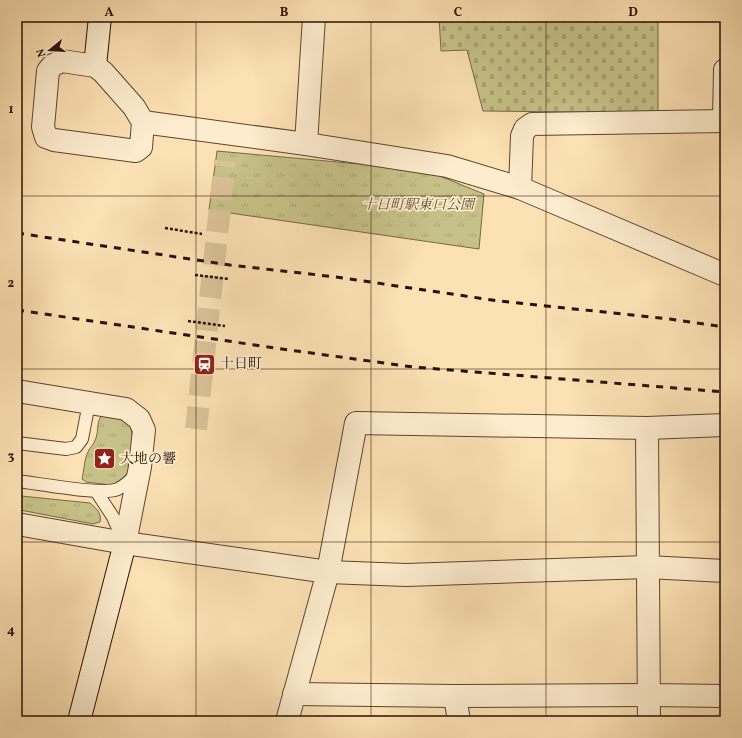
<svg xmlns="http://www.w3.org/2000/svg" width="742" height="738" viewBox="0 0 742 738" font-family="Vollkorn,'Noto Serif JP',serif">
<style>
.grass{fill:url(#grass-tufts);stroke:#786845}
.cemetery{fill:url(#cemetery-stones);stroke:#786845}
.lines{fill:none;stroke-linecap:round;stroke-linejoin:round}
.street-tunnel{stroke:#dcc299;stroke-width:22;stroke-dasharray:22 11;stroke-linecap:butt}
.lane-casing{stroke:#5e442e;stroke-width:14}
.street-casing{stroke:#5e442e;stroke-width:24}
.secondary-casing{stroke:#2a1002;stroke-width:24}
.path{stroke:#2a1002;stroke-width:2.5;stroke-dasharray:3 2;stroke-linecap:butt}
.lane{stroke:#fdecce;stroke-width:12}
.street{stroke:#fdecce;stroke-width:22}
.secondary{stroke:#fdecce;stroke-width:22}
.rail{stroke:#2a1002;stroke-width:3;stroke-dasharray:7 7;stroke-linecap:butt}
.grid{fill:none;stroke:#2a1002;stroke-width:1;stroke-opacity:0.55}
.labels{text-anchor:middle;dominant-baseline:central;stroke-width:3.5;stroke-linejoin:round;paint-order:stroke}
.park-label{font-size:14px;font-style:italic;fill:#614e31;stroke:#fdecce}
.poi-label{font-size:14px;fill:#2a1002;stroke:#fdecce;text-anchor:start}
.neatline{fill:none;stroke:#2a1002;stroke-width:1.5}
.grid-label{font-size:13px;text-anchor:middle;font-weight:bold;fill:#2a1002}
</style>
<defs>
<pattern id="grass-tufts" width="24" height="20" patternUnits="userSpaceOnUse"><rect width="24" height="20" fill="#c6c188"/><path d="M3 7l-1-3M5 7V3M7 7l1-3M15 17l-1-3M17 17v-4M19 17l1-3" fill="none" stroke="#aaa574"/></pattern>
<pattern id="cemetery-stones" width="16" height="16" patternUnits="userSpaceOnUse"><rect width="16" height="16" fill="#c6c188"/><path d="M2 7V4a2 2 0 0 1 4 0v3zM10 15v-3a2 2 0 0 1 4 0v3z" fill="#aaa574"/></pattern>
</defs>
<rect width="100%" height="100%" fill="#fce1b4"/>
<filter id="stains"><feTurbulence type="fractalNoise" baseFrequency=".005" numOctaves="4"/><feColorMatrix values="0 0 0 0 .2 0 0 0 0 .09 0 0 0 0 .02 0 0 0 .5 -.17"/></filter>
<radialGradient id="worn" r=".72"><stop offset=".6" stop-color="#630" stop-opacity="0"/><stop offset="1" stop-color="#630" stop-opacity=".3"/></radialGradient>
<!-- grass -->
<g class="grass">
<path d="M 722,135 L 725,135 L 725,257 Z"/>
<path d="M 217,151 L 425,170 L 484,194 L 479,249 L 209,210 Z"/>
<path d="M 102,415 L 116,415 L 130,425 L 134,441 L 131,467 L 126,476 L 117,483 L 110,485 L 86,482 L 82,479 C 84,471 84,462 87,454 C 89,448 94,445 96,438 C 99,428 96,423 102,415 Z"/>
<path d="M 21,496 L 90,503 C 96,508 102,513 100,522 L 93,524 L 20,510 Z"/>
</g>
<!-- cemetery -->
<path class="cemetery" d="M 439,17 L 658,17 L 658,113 L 483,111 L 467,50 L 441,51 Z"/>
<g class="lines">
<!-- street-tunnel -->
<path class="street-tunnel" d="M 196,429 L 225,161"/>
<defs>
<g id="lane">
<path d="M 17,443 L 66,449 L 76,447 L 82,439 L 89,403"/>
<path d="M 17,481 C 37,483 103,496 118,489 C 126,485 132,479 136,473"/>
<path d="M 96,491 L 113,517 L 123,540"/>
</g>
<g id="street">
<path d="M 62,61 L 95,66 L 103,72 L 134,107 L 143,122 L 141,147 L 136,151 L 54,140 L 46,137 L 43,127 L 48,71 L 53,65 Z"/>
<path d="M 724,121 L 725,70"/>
<path d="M 143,122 L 306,144 L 447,166 L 520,188 L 725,275"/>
<path d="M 306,144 L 314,17"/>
<path d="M 520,188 L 522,136 L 525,129 L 532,124 L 725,121"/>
<path d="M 17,391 L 126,409 L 139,419 L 144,430 L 140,467 L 125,543"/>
<path d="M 647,428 L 649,721"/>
<path d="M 17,524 L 125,543 L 328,572 L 406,575 L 647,567 L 725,571"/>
<path d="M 294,694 L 455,696 L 649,695 L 725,696"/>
<path d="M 455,696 L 459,721"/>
<path d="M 287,721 L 328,572 L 356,423 L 647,428 L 725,425"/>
</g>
<g id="secondary">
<path d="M 95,66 L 100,17"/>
<path d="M 79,721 L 125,543"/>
</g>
</defs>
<!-- lane casing -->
<use href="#lane" class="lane-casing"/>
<!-- street casing -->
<use href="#street" class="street-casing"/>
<!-- secondary casing -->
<use href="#secondary" class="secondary-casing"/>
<!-- path -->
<g class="path">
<path d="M 165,228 L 202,234"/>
<path d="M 195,275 L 229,279"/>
<path d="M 188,321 L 225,326"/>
</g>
<!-- lane -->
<use href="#lane" class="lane"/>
<!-- street -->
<use href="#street" class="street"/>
<!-- secondary -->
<use href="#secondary" class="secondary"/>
<!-- rail -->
<g class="rail">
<path d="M 17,233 L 230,265 L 336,277 L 499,301 L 670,319 L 725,327"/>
<path d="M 17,310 L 282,349 L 413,367 L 725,392"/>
</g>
</g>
<!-- grid -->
<path class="grid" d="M 196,17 L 196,721M 371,17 L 371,721M 546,17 L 546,721M 17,196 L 725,196M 17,369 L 725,369M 17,542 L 725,542"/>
<!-- icons -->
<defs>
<symbol id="station-square" viewBox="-11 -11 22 22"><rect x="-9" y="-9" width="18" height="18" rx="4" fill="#8f2418" stroke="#fdecce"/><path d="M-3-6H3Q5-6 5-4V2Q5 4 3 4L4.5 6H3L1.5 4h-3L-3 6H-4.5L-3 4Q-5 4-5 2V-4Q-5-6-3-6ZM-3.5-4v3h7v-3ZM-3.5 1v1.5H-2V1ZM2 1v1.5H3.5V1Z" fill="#fff"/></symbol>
<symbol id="sight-square" viewBox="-11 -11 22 22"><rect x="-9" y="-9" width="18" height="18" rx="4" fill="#8f2418" stroke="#fdecce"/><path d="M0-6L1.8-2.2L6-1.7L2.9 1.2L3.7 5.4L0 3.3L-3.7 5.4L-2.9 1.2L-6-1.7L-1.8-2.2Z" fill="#fff"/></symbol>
</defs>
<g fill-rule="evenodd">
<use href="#station-square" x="192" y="352" width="25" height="25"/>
<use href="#sight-square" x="92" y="446" width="25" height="25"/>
</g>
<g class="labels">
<!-- park labels -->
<g class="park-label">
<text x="418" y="205">十日町駅東口公園</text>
</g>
<!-- poi labels -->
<g class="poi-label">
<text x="220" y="364">十日町</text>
<text x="120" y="459">大地の響</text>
</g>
</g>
<!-- margin -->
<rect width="742" height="738" fill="none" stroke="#fce1b4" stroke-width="44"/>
<!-- north arrow -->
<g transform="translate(50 50) rotate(252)" stroke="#fdecce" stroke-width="3" paint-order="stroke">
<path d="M0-3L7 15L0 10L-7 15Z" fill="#2a1002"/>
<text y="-6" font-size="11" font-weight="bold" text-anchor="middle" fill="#2a1002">N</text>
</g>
<rect x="22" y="22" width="698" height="694" class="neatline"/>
<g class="grid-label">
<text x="109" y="16">A</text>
<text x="284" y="16">B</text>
<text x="458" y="16">C</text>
<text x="633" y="16">D</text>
<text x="11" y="113">1</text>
<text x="11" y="287">2</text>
<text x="11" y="460">3</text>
<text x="11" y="634">4</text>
</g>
<rect width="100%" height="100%" filter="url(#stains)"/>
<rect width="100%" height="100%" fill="url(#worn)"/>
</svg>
